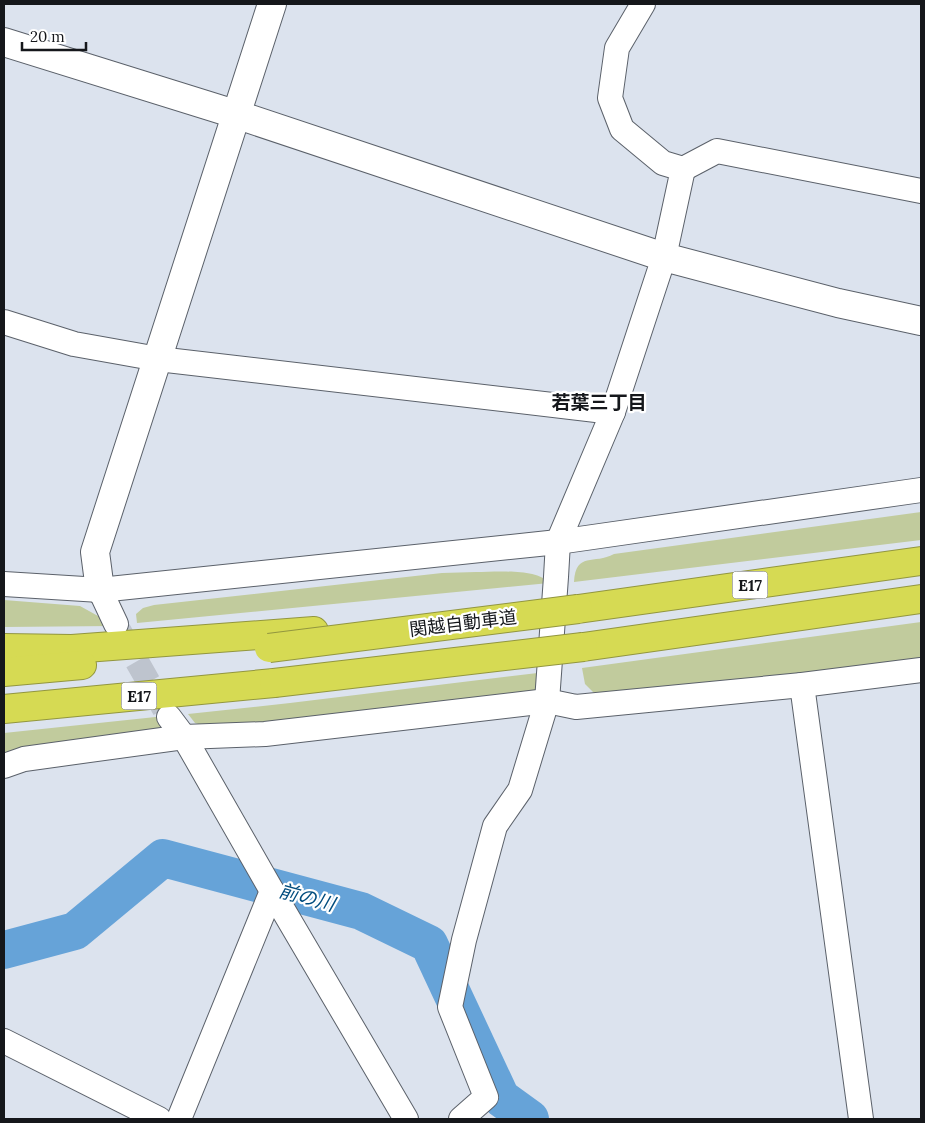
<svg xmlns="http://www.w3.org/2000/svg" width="925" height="1123" viewBox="0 0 925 1123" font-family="Lora,'Noto Sans JP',serif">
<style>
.green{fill:#c1cb9d}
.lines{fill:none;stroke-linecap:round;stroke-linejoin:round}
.river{stroke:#66a3d8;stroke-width:38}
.minor-tunnel{stroke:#bec4ce;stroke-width:24;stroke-dasharray:24 12;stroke-linecap:butt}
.minor-casing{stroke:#5b616a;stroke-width:26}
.tertiary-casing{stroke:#5b616a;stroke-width:30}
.motorway-casing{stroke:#92963f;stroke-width:30}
.minor{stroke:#fff;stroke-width:24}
.tertiary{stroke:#fff;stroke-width:28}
.motorway{stroke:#d6da53;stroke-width:28}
.motorway-bridge-casing{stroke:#92963f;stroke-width:30;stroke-linecap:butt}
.motorway-bridge{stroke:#d6da53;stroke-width:28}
.labels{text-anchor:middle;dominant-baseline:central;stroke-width:4.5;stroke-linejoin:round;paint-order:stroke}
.shield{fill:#fff;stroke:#5b5d5f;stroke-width:1}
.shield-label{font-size:16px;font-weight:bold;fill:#15171b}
.street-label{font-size:18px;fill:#15171b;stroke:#fff}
.neighbourhood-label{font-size:19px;font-weight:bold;fill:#15171b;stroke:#fff}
.water-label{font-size:19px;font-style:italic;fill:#014c7e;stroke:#fff}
</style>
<rect width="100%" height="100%" fill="#dce3ee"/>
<!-- green -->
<g class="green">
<path d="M 921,512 L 921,540 L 574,582 C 576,551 594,565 614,554 Z"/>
<path d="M 476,572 C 495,572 537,568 549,583 L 137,623 L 136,614 L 143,608 L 154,605 L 442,573 Z"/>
<path d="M 4,600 L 80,606 L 98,616 L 107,617 L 113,626 L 4,627 Z"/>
<path d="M 921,622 L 921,664 L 611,696 L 594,693 L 585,684 L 582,668 Z"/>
<path d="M 546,672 L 546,688 L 532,695 L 320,719 L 205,726 L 195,723 L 188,714 L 290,703 Z"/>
<path d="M 165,716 L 163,727 L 156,733 L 4,756 L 4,733 Z"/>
</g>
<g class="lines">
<!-- river -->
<path class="river" d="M 4,950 L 75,931 L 163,858 L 361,911 L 429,944 L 501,1098 L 530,1119"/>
<!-- minor-tunnel -->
<path class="minor-tunnel" d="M 119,630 L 164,709"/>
<defs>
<g id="minor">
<path d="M 683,169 L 717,151 L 921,191"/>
<path d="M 4,322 L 74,344 L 158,359 L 613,412"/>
<path d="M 4,584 L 100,590 L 558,542 L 921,490"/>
<path d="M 100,590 L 116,624"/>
<path d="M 802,685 L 861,1119"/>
<path d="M 169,717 L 184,737 L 272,891 L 406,1119"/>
<path d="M 4,766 L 24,759 L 184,737 L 265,734 L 547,701 L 576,707 L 802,685 L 921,670"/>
<path d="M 4,1041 L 159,1119"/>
<path d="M 179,1119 L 272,891"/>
<path d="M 461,1119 L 486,1097 L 450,1007 L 464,940 L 495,826 L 520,790 L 547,701 L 556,577 L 558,542 L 613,412 L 664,257 L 683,169 L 663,163 L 622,129 L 610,98 L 617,48 L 643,4"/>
</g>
<g id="tertiary">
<path d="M 4,42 L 235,114 L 664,257 L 838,303 L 921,321"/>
<path d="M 100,590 L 95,552 L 272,4"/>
</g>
<g id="motorway">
<path d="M 578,609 L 921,561"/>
<path d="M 583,647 L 921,599"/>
<path d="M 4,648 L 72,649 L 314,631"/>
<path d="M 4,672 L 82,665"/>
<path d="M 4,709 L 274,683"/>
</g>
</defs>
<!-- minor casing -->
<use href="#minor" class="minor-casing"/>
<!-- tertiary casing -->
<use href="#tertiary" class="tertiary-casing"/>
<!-- motorway casing -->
<use href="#motorway" class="motorway-casing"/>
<!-- minor -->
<use href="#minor" class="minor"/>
<!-- tertiary -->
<use href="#tertiary" class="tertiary"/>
<!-- motorway -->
<use href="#motorway" class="motorway"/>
<defs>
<g id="motorway-bridge">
<path d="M 269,648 L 578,609"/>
<path d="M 274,683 L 583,647"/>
</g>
</defs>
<!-- motorway-bridge casing -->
<use href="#motorway-bridge" class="motorway-bridge-casing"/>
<!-- motorway-bridge -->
<use href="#motorway-bridge" class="motorway-bridge"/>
</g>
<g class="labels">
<!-- shield labels -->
<g class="shield">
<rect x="732.5" y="571.5" width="35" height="27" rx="4"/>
<rect x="121.5" y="682.5" width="35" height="27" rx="4"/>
</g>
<g class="shield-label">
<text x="750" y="585">E17</text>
<text x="139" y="696">E17</text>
</g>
<!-- street labels -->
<g class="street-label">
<text transform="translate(463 623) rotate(-7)">関越自動車道</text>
</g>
<!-- neighbourhood labels -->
<g class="neighbourhood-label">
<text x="599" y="402">若葉三丁目</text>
</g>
<!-- water labels -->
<g class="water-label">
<text transform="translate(307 897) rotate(15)">前の川</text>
</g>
</g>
<!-- border -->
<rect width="925" height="1123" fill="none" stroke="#15171b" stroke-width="10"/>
<!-- scale -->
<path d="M22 42v8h64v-8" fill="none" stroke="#15171b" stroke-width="2.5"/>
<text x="30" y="42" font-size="15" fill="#15171b" stroke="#ffffff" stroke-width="4" paint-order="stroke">20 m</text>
</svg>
